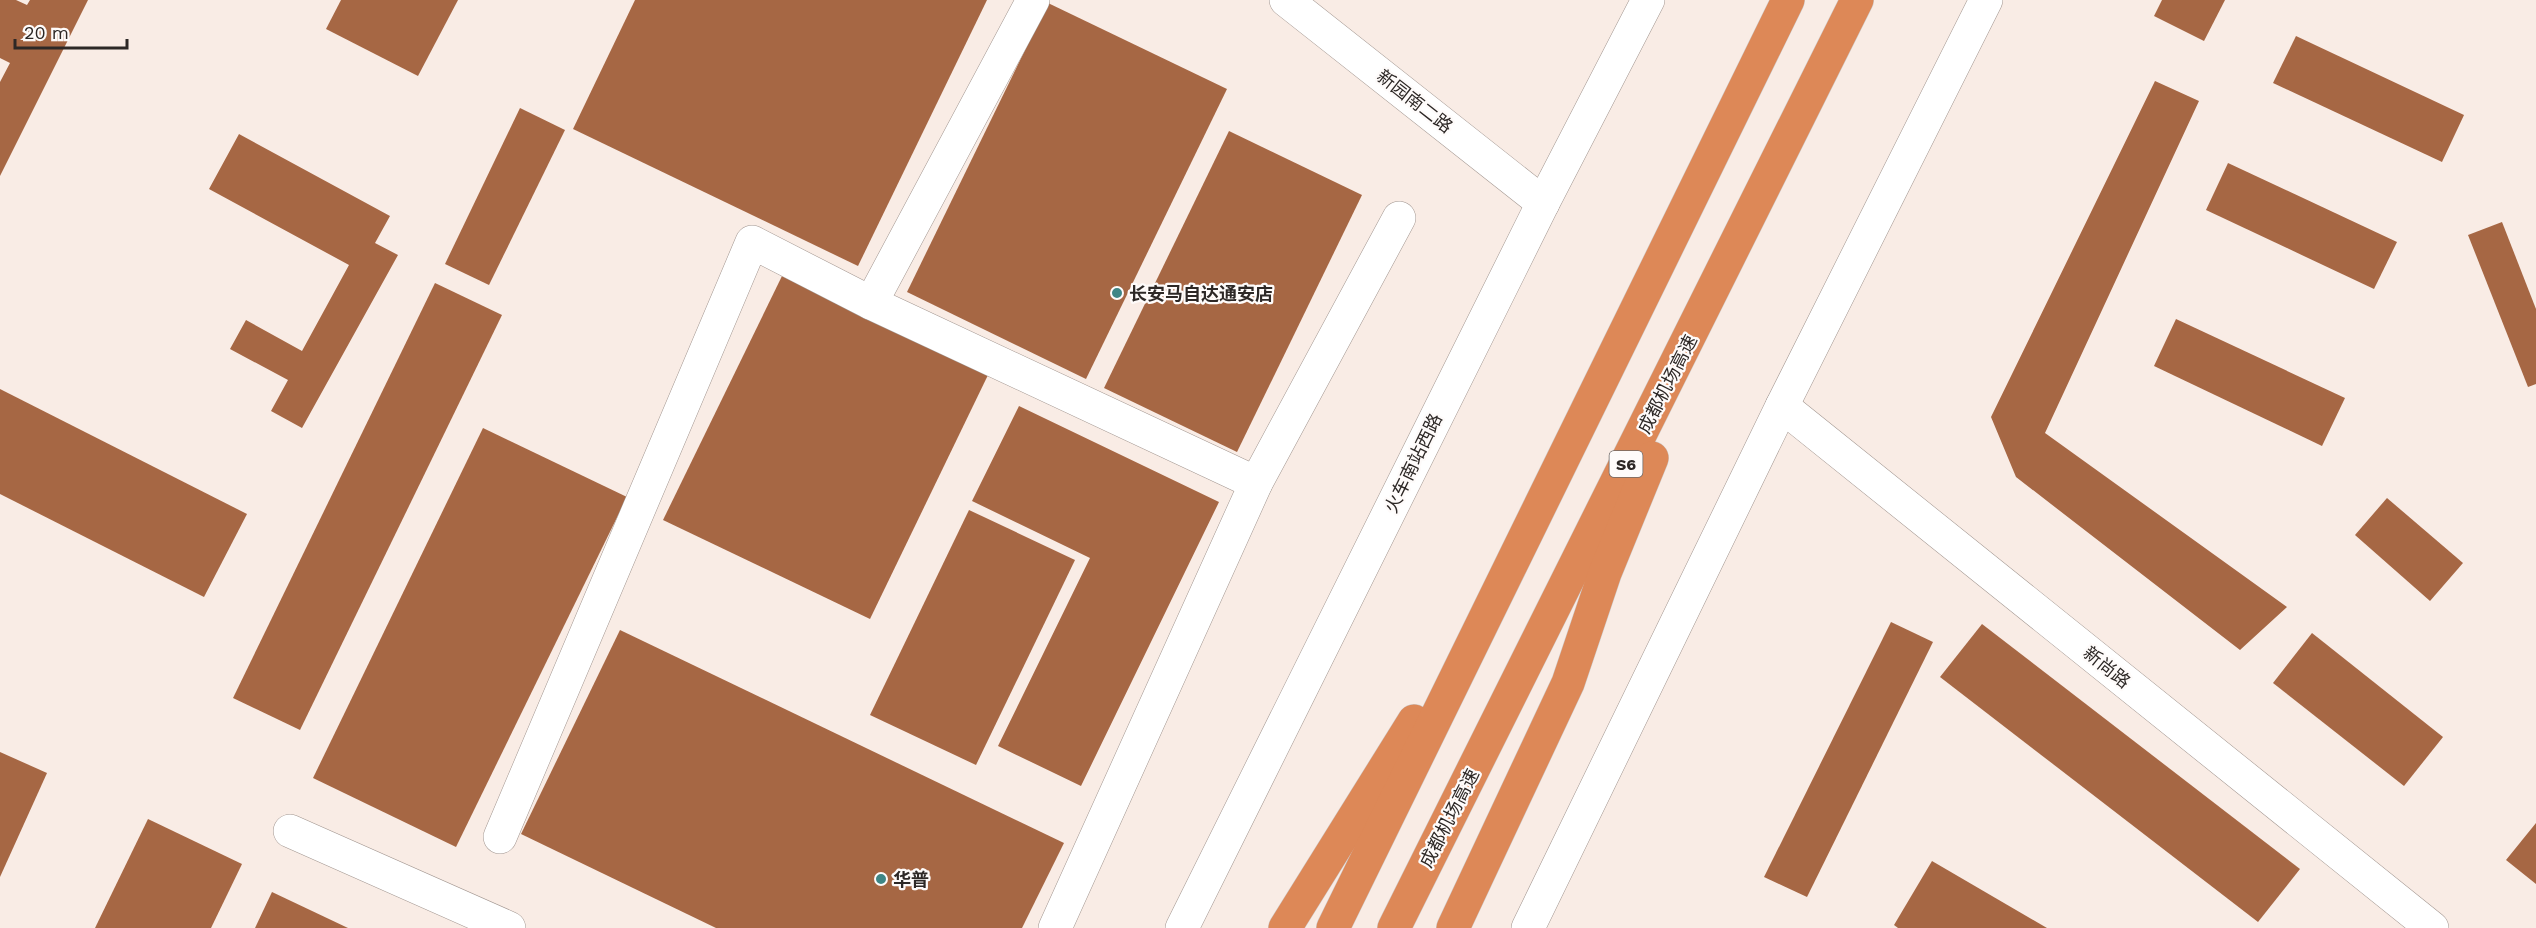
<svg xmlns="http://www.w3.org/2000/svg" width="2536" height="928" viewBox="0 0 2536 928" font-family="'Work Sans','Noto Sans SC',sans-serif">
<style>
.building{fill:#a66744}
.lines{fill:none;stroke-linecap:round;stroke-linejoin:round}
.minor-casing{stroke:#a29690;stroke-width:34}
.tertiary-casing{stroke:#a29690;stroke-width:34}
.secondary-casing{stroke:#a29690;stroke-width:34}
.motorway-casing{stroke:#cdcbcb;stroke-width:34}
.minor{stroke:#fff;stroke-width:33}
.tertiary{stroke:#fff;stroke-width:33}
.secondary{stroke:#fff;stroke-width:33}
.motorway{stroke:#dd8857;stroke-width:33}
.poi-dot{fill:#3e8686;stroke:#fefbfa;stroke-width:2}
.labels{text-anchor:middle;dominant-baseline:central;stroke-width:4.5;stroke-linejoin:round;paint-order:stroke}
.shield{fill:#fefbfa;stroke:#6c6766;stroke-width:1.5}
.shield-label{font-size:16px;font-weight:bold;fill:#2d2826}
.street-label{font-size:18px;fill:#2d2826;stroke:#fefbfa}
.poi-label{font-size:18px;font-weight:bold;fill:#2d2826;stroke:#fefbfa;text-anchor:start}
</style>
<rect width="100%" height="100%" fill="#f9ece5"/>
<!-- building -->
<g class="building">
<path d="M 0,0 L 16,0 L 27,5 L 30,0 L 88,0 L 0,176 L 0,82 L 10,63 L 0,58 Z"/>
<path d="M 341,0 L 458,0 L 418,76 L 326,29 Z"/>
<path d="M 635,0 L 987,0 L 858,266 L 573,129 Z"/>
<path d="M 2162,0 L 2225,0 L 2204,41 L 2154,16 Z"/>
<path d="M 1048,3 L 1227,89 L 1086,379 L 907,292 Z"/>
<path d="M 2296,36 L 2464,115 L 2442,162 L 2273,83 Z"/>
<path d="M 2155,81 L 2199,101 L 2045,433 L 2287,607 L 2240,650 L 2016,477 L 1991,417 Z"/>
<path d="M 520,108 L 565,130 L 489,285 L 445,264 Z"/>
<path d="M 1229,131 L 1362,195 L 1237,452 L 1104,388 Z"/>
<path d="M 239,134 L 390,216 L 375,243 L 398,255 L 302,428 L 271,411 L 288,380 L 230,349 L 246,320 L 302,351 L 349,265 L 209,189 Z"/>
<path d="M 2228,163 L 2397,242 L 2374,289 L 2206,210 Z"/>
<path d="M 2502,222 L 2536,309 L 2536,384 L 2528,387 L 2468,235 Z"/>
<path d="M 782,276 L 988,375 L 870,619 L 663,520 Z"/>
<path d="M 435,283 L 502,315 L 300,730 L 233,698 Z"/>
<path d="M 2176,319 L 2345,398 L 2322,446 L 2154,366 Z"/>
<path d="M 0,389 L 247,514 L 204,597 L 0,494 Z"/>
<path d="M 1019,406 L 1219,502 L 1081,786 L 998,746 L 1090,558 L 972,501 Z"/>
<path d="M 483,428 L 627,497 L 456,847 L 313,778 Z"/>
<path d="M 2387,498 L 2463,563 L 2430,601 L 2355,535 Z"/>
<path d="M 969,510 L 1075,560 L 976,765 L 870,715 Z"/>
<path d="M 1891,622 L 1933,642 L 1807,897 L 1764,877 Z"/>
<path d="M 1982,624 L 2300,869 L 2258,922 L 1940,677 Z"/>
<path d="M 620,630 L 1064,843 L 1022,928 L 716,928 L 521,834 Z"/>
<path d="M 2312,633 L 2443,737 L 2404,786 L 2273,683 Z"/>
<path d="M 0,752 L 47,773 L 0,877 Z"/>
<path d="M 148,819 L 242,864 L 211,928 L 95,928 Z"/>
<path d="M 2536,823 L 2536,884 L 2506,860 Z"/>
<path d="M 1932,861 L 2047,928 L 1898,928 L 1894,925 Z"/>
<path d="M 272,892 L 348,928 L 255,928 Z"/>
</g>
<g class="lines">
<defs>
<g id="minor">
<path d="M 1033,0 L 871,303 L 1256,483 L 1055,928"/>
<path d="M 1256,483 L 1399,218"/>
<path d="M 290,831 L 509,928"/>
<path d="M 500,837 L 752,242 L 871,303"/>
</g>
<g id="tertiary">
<path d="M 1286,0 L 1543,203"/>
<path d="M 1782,406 L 2432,928"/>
</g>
<g id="secondary">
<path d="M 1182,928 L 1543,203 L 1648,0"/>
<path d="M 1528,928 L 1782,406 L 1986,0"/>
</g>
<g id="motorway">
<path d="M 1285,928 L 1414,721"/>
<path d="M 1333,928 L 1788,0"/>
<path d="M 1394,928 L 1857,0"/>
<path d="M 1453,928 L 1568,683 L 1605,573 L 1652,458"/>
</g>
</defs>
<!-- minor casing -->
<use href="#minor" class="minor-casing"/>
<!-- tertiary casing -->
<use href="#tertiary" class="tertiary-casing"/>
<!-- secondary casing -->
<use href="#secondary" class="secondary-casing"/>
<!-- motorway casing -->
<use href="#motorway" class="motorway-casing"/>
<!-- minor -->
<use href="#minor" class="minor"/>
<!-- tertiary -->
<use href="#tertiary" class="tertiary"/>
<!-- secondary -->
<use href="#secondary" class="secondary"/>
<!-- motorway -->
<use href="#motorway" class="motorway"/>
</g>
<!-- markers -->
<g class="poi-dot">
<circle cx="1117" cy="293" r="6"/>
<circle cx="881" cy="879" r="6"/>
</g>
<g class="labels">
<!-- shield labels -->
<rect class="shield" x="1609.5" y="451" width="33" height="26" rx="4.5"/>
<g class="shield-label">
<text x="1626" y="464">S6</text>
</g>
<!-- street labels -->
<g class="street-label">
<text transform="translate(1415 101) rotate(38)">新园南二路</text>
<text transform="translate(1667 384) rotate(-63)">成都机场高速</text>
<text transform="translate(1413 463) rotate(-64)">火车南站西路</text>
<text transform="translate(2107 667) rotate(39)">新尚路</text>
<text transform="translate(1449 818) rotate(-63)">成都机场高速</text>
</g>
<!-- poi labels -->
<g class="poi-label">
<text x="1129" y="293">长安马自达通安店</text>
<text x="893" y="879">华普</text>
</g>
</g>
<!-- scale -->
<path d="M15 39v9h112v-9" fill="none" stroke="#2d2826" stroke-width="3"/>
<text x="24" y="39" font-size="18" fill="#2d2826" stroke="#fefbfa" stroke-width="4.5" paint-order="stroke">20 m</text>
</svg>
